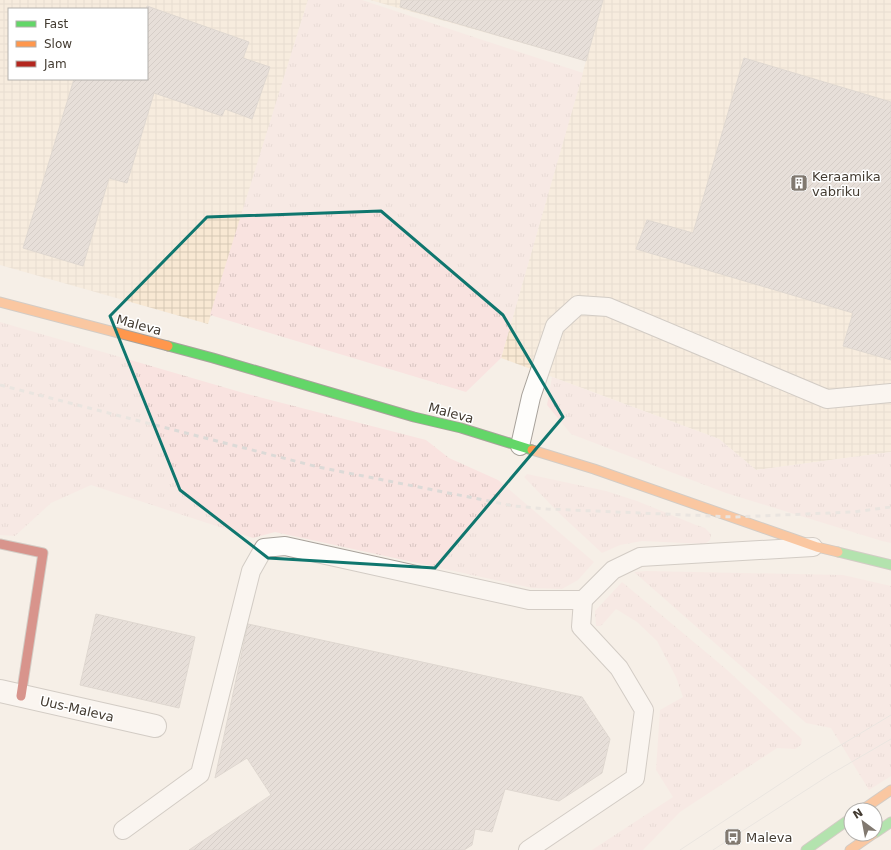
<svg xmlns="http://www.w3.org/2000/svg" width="891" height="850" viewBox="0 0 891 850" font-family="'DejaVu Sans',sans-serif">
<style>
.industrial{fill:url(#industrial-grid);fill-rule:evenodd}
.grass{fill:url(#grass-tufts)}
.building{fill:url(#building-hatch);stroke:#c3bbb4}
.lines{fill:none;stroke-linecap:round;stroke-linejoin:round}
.lane-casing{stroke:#a8a29b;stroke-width:20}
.street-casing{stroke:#a8a29b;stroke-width:24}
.fast-casing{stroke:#a8a29b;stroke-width:11}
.slow-casing{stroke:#a8a29b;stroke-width:11}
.jam-casing{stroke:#a8a29b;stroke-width:11}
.lane{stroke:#fefdfb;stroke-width:18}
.street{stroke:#fefdfb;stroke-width:22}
.fast{stroke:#63d668;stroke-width:9}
.slow{stroke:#ff974d;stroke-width:9}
.jam{stroke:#b3261e;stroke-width:9}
.tram{stroke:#dcdad7;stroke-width:1}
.rail{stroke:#dcdad7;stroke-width:3;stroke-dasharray:5 5;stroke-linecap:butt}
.marked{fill:none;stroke:#0f766e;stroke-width:3;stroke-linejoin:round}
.labels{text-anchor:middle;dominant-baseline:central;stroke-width:3;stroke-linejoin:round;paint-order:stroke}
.poi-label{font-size:13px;fill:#423a30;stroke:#fff;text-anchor:start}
.street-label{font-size:13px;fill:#423a30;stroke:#fff}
</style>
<defs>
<pattern id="industrial-grid" width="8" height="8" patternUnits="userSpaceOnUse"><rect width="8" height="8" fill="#f8e8d3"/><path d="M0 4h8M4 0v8" fill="none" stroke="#d6c8b5"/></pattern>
<pattern id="grass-tufts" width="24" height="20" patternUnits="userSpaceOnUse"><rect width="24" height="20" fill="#f9e3e0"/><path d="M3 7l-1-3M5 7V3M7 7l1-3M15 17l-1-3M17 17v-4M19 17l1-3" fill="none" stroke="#d7c4c0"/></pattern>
<pattern id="building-hatch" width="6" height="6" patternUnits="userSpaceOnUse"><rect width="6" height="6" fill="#d6cdc7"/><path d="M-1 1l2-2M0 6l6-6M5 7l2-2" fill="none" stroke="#afa7a2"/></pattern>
</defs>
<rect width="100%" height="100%" fill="#f6efe7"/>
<!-- industrial -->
<g class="industrial">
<path d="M 0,0 L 308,0 L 208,324 L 0,265 ZM 9,9 L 147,9 L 147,79 L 9,79 Z"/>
<path d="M 370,0 L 891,0 L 891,452 L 756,470 L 719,439 L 501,358 L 586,61 Z"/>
</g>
<!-- grass -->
<g class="grass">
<path d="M 308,0 L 362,0 L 583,73 L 501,358 L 466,392 L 210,315 Z"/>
<path d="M 0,322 L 247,394 L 426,440 L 449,458 L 498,480 L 594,562 L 578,580 L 562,589 L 532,588 L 275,532 L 253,538 L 91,485 L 51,503 L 15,536 L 0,535 Z"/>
<path d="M 552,377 L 719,439 L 756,470 L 891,452 L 891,543 L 882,541 L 726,493 L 571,434 L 547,405 Z"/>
<path d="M 527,474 L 606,491 L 637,501 L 696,525 L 705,528 L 711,534 L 710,540 L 705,544 L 642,541 L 620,545 L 602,553 L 561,515 L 524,477 Z"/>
<path d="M 647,571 L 843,575 L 891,586 L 891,776 L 869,790 L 831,728 L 806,723 L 634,572 Z"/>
<path d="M 622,582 L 726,669 L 802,739 L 801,745 L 795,749 L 777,748 L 680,812 L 643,850 L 592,850 L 673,797 L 656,770 L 660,710 L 683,697 L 676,677 L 657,641 L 637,622 L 616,609 L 601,626 L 596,626 L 595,611 Z"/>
</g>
<!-- building -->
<g class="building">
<path d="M 401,0 L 603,0 L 586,61 L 400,7 Z"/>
<path d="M 147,6 L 249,42 L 243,58 L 270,67 L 252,119 L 225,109 L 222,116 L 154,93 L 127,183 L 109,178 L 83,266 L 23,248 L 74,79 L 147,79 Z"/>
<path d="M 744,58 L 891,102 L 891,360 L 843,346 L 853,313 L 636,249 L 647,220 L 693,233 Z"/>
<path d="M 96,614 L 195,637 L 179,708 L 80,685 Z"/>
<path d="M 248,624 L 582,697 L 610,739 L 602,773 L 559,801 L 505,789 L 492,832 L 475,829 L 472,845 L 464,850 L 189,850 L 271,795 L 247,758 L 215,778 Z"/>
</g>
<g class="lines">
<defs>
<g id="lane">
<path d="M 520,446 L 531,397 L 555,326 L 578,305 L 608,307 L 827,399 L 891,393"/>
<path d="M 123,830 L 200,774 L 251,571 L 264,548 L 285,546 L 529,600 L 583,600 L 613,570 L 640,557 L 813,547"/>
<path d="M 528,850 L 635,778 L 644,710 L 619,668 L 581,627 L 583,600"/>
</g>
<path id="street" d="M 0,691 L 155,726"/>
<g id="fast">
<path d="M 168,346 L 213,358 L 414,417 L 461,428 L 532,450"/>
<path d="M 838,552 L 891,565"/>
<path d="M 875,833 L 891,822"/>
<path d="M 806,850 L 851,818"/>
</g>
<g id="slow">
<path d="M 0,302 L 168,346"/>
<path d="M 532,450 L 594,469 L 817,547 L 838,552"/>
<path d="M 862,810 L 891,790"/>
<path d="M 850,850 L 873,834"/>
</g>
<path id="jam" d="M 0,544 L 43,553 L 21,696"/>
</defs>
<!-- lane casing -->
<use href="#lane" class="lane-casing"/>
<!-- street casing -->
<use href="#street" class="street-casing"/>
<!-- fast casing -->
<use href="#fast" class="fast-casing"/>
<!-- slow casing -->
<use href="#slow" class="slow-casing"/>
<!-- jam casing -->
<use href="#jam" class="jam-casing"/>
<!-- lane -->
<use href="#lane" class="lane"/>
<!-- street -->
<use href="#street" class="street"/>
<!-- fast -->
<use href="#fast" class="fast"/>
<!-- slow -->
<use href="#slow" class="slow"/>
<!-- jam -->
<use href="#jam" class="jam"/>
<!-- tram -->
<g class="tram">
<path d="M 680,850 L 821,757 L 891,715"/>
<path d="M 713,850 L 831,774 L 891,739"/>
</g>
<!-- rail -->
<path class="rail" d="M 0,385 L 318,467 L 514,506 L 547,509 L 734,517 L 853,512 L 891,507"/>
</g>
<!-- marked area -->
<path d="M0 0H891V850H0ZM 381,211 L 503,315 L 563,417 L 435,568 L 268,558 L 180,490 L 110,316 L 207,217 Z" fill="#f6efe7" fill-opacity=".55" fill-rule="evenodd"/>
<path class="marked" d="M 381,211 L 503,315 L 563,417 L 435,568 L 268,558 L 180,490 L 110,316 L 207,217 Z"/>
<!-- icons -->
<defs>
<symbol id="building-square" viewBox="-11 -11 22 22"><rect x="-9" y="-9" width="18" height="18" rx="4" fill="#817970" stroke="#fff"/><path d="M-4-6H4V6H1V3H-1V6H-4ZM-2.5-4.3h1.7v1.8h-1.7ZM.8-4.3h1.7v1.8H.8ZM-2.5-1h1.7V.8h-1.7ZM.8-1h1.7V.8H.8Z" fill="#fff"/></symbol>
<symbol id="bus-square" viewBox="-11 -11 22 22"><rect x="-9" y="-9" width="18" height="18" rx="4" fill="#817970" stroke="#fff"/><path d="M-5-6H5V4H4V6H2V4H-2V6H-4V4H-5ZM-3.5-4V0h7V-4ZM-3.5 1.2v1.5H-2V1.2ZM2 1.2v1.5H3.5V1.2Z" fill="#fff"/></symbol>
</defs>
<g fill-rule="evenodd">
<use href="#building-square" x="789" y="173" width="20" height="20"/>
<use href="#bus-square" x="723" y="827" width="20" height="20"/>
</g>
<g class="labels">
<!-- poi labels -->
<g class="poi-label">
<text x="812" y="176">Keraamika<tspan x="812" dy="15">vabriku</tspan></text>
<text x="746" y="837">Maleva</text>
</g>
<!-- street labels -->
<g class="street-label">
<text transform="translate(139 325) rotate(15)">Maleva</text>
<text transform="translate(451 413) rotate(15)">Maleva</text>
<text transform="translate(77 709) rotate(13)">Uus-Maleva</text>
</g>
</g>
<!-- legend -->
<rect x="8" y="8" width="140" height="72" fill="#ffffff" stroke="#b3b0ac"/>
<rect x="16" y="21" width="20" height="6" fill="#63d668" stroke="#b3b0ac"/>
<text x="44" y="28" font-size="12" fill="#423a30">Fast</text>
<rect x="16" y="41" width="20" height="6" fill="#ff974d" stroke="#b3b0ac"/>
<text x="44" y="48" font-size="12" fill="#423a30">Slow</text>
<rect x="16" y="61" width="20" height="6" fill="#b3261e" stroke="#b3b0ac"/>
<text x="44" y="68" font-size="12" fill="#423a30">Jam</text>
<!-- north arrow -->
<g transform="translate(863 822) rotate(328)"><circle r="19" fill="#ffffff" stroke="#b3b0ac"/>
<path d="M0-3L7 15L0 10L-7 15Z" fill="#817970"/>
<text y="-6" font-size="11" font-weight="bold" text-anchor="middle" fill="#423a30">N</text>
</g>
</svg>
